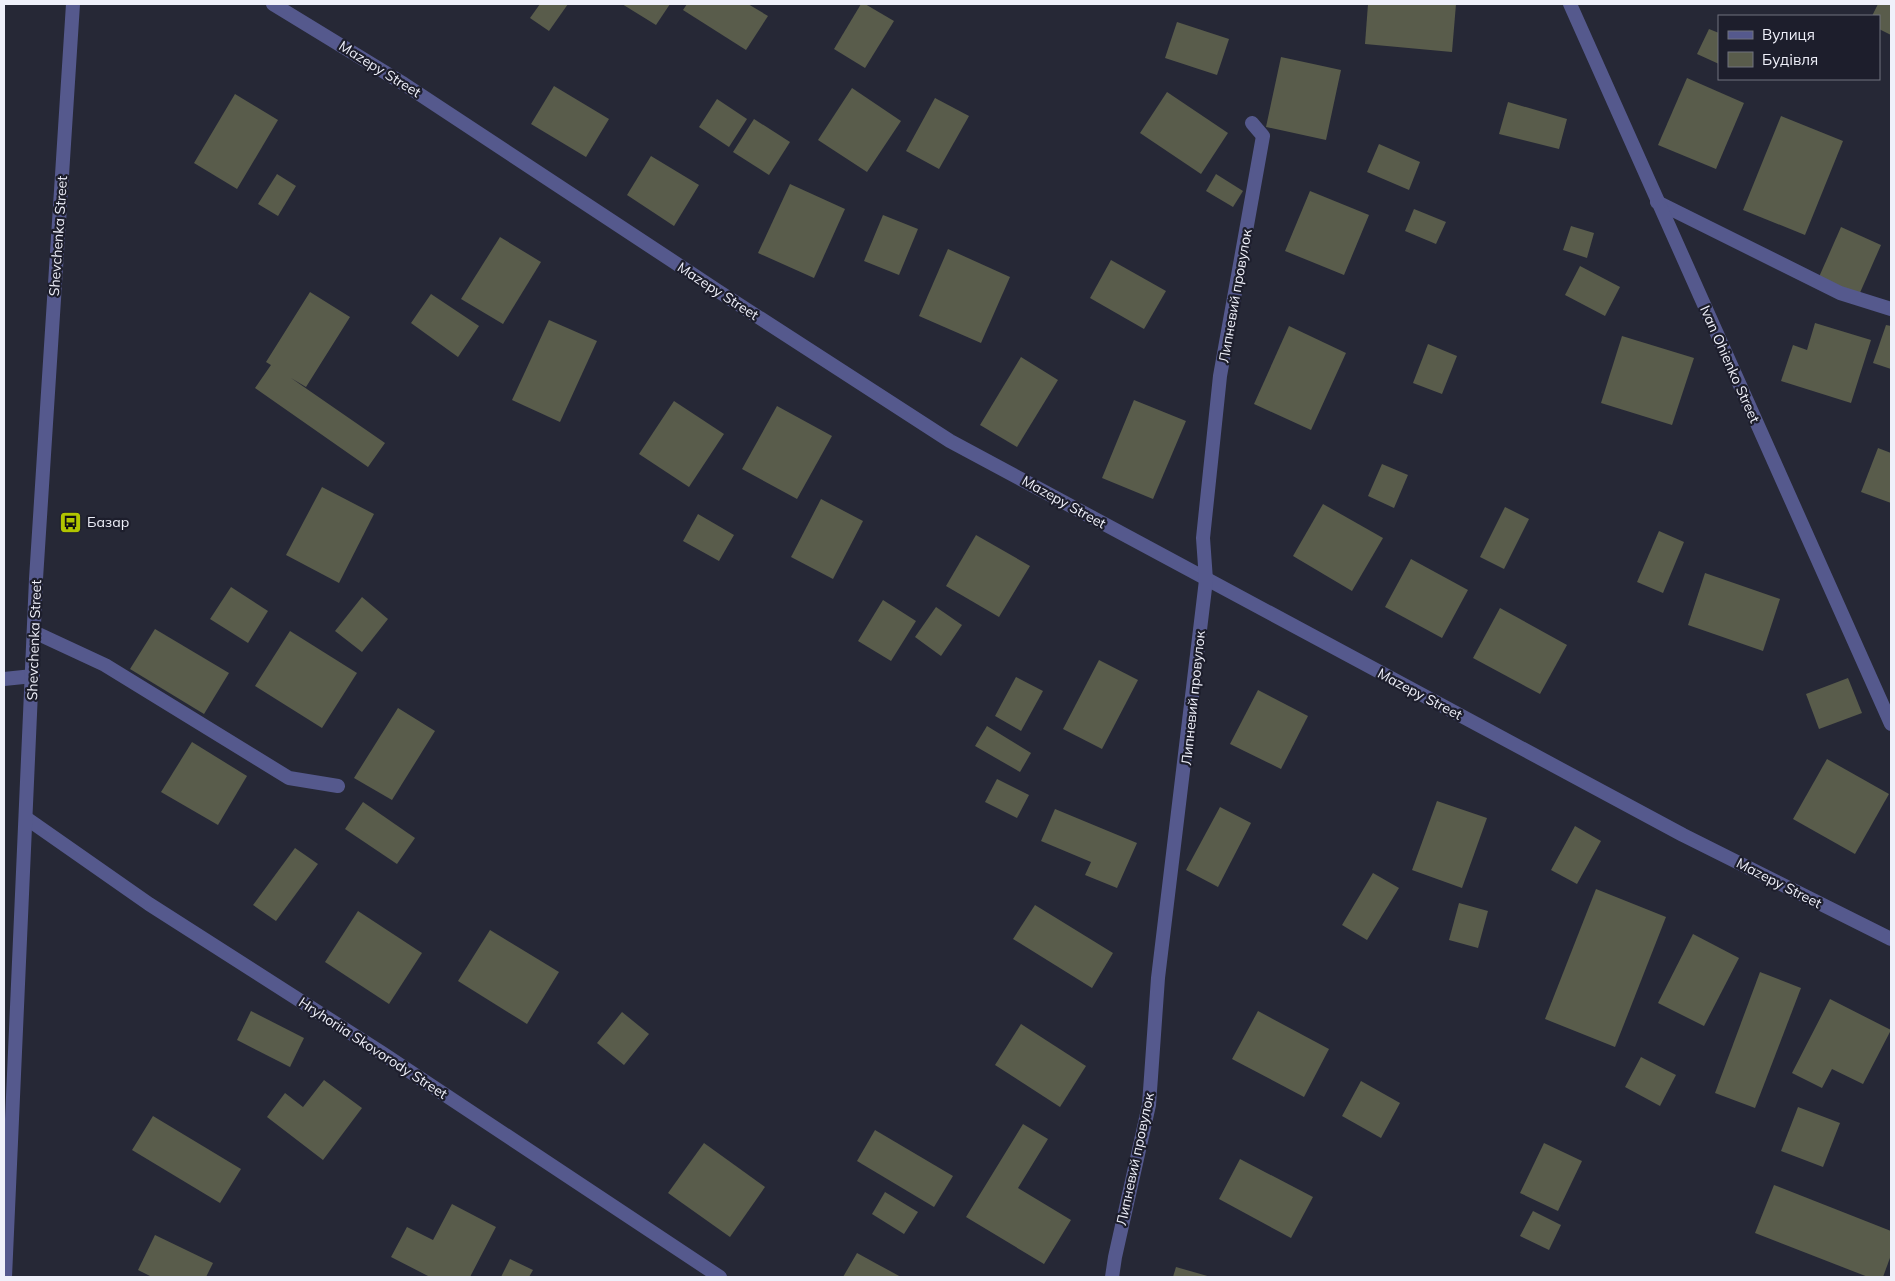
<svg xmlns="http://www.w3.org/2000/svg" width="1895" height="1281" viewBox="0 0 1895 1281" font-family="Mulish,sans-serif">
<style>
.building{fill:#595c4b}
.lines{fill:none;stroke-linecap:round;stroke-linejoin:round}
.service{stroke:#55598d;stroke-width:14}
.minor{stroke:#55598d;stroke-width:14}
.tertiary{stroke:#55598d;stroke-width:14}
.labels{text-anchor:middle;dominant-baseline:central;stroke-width:4.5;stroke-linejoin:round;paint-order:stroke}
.street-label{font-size:14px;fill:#eff0fa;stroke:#1d1e2c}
.poi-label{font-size:14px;fill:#eff0fa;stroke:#1d1e2c;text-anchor:start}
</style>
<rect width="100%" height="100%" fill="#262836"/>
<!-- building -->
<g class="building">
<path d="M 540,4 L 568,4 L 549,31 L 530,18 Z"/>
<path d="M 622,4 L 670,4 L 656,25 Z"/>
<path d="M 687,4 L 748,4 L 768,16 L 746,50 L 683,10 Z"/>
<path d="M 861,4 L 865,4 L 894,21 L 865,68 L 834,49 Z"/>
<path d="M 1368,4 L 1456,4 L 1452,52 L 1365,44 Z"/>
<path d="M 1878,4 L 1891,4 L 1891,35 L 1879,29 L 1879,16 L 1872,16 Z"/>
<path d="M 1177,22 L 1229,39 L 1217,75 L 1165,58 Z"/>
<path d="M 1709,29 L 1719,33 L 1719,64 L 1697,54 Z"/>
<path d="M 1281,57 L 1341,70 L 1326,140 L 1266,127 Z"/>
<path d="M 1687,78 L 1744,103 L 1716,169 L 1658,145 Z"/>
<path d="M 554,86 L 609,119 L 586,157 L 531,124 Z"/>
<path d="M 852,88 L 901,121 L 867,172 L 818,140 Z"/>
<path d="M 1167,92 L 1228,133 L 1201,174 L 1140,133 Z"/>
<path d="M 235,94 L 278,120 L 237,189 L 194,163 Z"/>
<path d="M 935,98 L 969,116 L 939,169 L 906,151 Z"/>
<path d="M 717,99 L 747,119 L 729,147 L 699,127 Z"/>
<path d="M 1508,102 L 1567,119 L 1559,149 L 1499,134 Z"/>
<path d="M 1781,116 L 1843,141 L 1805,235 L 1743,210 Z"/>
<path d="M 754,119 L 790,142 L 769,175 L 733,152 Z"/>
<path d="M 1379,144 L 1420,162 L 1409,190 L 1367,172 Z"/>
<path d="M 651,156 L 699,185 L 674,226 L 627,195 Z"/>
<path d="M 277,174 L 296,186 L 278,216 L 258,204 Z"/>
<path d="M 1216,174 L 1243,191 L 1233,207 L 1206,191 Z"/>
<path d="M 790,184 L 845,209 L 814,278 L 758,253 Z"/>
<path d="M 1310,191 L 1369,215 L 1344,275 L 1285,251 Z"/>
<path d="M 1414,209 L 1446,222 L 1436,244 L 1405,231 Z"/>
<path d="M 883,215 L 918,229 L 899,275 L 864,261 Z"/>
<path d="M 1571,226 L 1594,233 L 1587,258 L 1563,250 Z"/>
<path d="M 1841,227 L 1881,245 L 1859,295 L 1819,277 Z"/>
<path d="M 500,237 L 541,262 L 503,324 L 461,299 Z"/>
<path d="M 948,249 L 1010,277 L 981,343 L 919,316 Z"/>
<path d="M 1111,260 L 1166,291 L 1144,329 L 1090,298 Z"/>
<path d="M 1580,266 L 1620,287 L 1605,316 L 1565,295 Z"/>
<path d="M 310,292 L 350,317 L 306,387 L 291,378 L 385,443 L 368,467 L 255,388 L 271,365 L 266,362 Z"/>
<path d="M 431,294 L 479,326 L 458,357 L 411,323 Z"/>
<path d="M 549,320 L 597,341 L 560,422 L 512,400 Z"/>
<path d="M 1815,323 L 1871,340 L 1851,403 L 1781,381 L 1793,345 L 1807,350 Z"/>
<path d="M 1886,325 L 1891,326 L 1891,369 L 1873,363 Z"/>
<path d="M 1289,326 L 1346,353 L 1311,430 L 1254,404 Z"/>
<path d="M 1622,336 L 1694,358 L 1672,425 L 1601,403 Z"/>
<path d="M 1428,344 L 1457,356 L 1442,394 L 1413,383 Z"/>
<path d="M 1021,357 L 1058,380 L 1017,447 L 980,425 Z"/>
<path d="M 1134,400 L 1186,421 L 1153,499 L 1102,478 Z"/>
<path d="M 674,401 L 724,434 L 689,487 L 639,454 Z"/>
<path d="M 777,406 L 832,436 L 797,499 L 742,469 Z"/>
<path d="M 1878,448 L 1891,453 L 1891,503 L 1861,492 Z"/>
<path d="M 1382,464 L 1408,475 L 1394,508 L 1368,496 Z"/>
<path d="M 322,487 L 374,514 L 339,583 L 286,555 Z"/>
<path d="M 821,499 L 863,521 L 833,579 L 791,557 Z"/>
<path d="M 1323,504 L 1383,538 L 1352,591 L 1293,556 Z"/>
<path d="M 1505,507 L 1529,519 L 1504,569 L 1480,557 Z"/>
<path d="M 698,514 L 734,535 L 719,561 L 683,541 Z"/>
<path d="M 1659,531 L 1684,542 L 1663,593 L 1637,582 Z"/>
<path d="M 976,535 L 1030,566 L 999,617 L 946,586 Z"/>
<path d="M 1411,559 L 1468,590 L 1442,638 L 1385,607 Z"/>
<path d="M 1705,573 L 1780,599 L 1763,651 L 1688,625 Z"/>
<path d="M 231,587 L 268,611 L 248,643 L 210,619 Z"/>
<path d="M 362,597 L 388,619 L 362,652 L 335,631 Z"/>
<path d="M 883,600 L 916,621 L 891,661 L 858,641 Z"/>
<path d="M 936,607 L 962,625 L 941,656 L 915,637 Z"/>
<path d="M 1500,608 L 1567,645 L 1540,694 L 1473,658 Z"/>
<path d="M 155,629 L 229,673 L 204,714 L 130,669 Z"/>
<path d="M 290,631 L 357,673 L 322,728 L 255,686 Z"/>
<path d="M 1099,660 L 1138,680 L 1102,749 L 1063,729 Z"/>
<path d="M 1016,677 L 1043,691 L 1021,731 L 995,716 Z"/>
<path d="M 1848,678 L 1862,713 L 1819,729 L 1806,694 Z"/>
<path d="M 1258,690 L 1308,716 L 1281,769 L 1230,744 Z"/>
<path d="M 398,708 L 435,731 L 392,800 L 354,778 Z"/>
<path d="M 987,726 L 1031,753 L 1020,772 L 975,746 Z"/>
<path d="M 192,742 L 247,776 L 218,825 L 161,792 Z"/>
<path d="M 1827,759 L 1889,794 L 1855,854 L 1793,819 Z"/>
<path d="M 997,779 L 1029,795 L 1017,818 L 985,802 Z"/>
<path d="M 1437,801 L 1487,818 L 1462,888 L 1412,870 Z"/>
<path d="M 363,802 L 415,838 L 397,864 L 345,829 Z"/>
<path d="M 1220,807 L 1251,823 L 1218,887 L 1186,870 Z"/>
<path d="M 1055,809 L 1137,843 L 1117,888 L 1085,875 L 1091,862 L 1041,841 Z"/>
<path d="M 1575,826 L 1601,841 L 1577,884 L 1551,870 Z"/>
<path d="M 295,848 L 318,864 L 276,921 L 253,905 Z"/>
<path d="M 1373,873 L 1399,888 L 1367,940 L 1342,925 Z"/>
<path d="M 1596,889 L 1666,917 L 1615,1047 L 1545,1019 Z"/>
<path d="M 1459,903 L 1488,911 L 1478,948 L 1449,940 Z"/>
<path d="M 1035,905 L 1113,953 L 1092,988 L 1013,939 Z"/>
<path d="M 358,911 L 422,953 L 389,1004 L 325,962 Z"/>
<path d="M 490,930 L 559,972 L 527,1024 L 458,981 Z"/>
<path d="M 1693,934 L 1739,958 L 1704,1026 L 1658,1003 Z"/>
<path d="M 1760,972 L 1801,988 L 1755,1108 L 1715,1093 Z"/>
<path d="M 1830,999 L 1891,1030 L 1863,1084 L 1832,1069 L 1822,1088 L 1792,1073 Z"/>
<path d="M 251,1011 L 304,1038 L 290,1067 L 237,1040 Z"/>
<path d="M 1258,1011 L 1329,1049 L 1304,1097 L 1232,1059 Z"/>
<path d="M 622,1012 L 649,1034 L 624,1065 L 597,1043 Z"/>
<path d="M 1021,1024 L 1086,1066 L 1060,1107 L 995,1065 Z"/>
<path d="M 1641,1057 L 1676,1075 L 1660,1106 L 1625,1087 Z"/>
<path d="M 324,1080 L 362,1108 L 323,1160 L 267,1117 L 285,1093 L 303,1107 Z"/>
<path d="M 1361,1081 L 1400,1103 L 1381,1138 L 1342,1116 Z"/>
<path d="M 1798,1107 L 1840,1123 L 1823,1167 L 1781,1151 Z"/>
<path d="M 153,1116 L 241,1169 L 220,1203 L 132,1150 Z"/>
<path d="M 1023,1124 L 1048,1139 L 1018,1188 L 1071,1220 L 1044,1264 L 966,1217 Z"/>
<path d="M 875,1130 L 953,1176 L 934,1207 L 857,1161 Z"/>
<path d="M 704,1143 L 765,1187 L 730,1237 L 668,1193 Z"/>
<path d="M 1544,1143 L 1582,1161 L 1558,1211 L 1520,1193 Z"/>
<path d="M 1240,1159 L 1313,1197 L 1291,1238 L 1219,1199 Z"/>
<path d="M 1774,1185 L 1891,1231 L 1891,1255 L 1883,1277 L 1868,1277 L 1755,1233 Z"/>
<path d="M 885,1192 L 918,1212 L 904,1234 L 872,1214 Z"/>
<path d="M 452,1204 L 496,1227 L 470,1277 L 430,1277 L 391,1257 L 407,1227 L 433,1240 Z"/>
<path d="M 1533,1211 L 1561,1225 L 1549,1250 L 1520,1236 Z"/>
<path d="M 155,1235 L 213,1263 L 206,1277 L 152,1277 L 138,1270 Z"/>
<path d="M 857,1253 L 901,1277 L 843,1277 Z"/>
<path d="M 510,1259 L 533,1270 L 529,1277 L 501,1277 Z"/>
<path d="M 1176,1267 L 1211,1277 L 1173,1277 Z"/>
</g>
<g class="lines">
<!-- service -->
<g class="service">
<path d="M 1657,202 L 1840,293 L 1891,309"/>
<path d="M 34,632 L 105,665 L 289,778 L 338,786"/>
</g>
<!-- minor -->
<g class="minor">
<path d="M 273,4 L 404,84 L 718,291 L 950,441 L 1683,835 L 1891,939"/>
<path d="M 1570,4 L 1891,724"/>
<path d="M 4,679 L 33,676"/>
<path d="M 26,818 L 149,904 L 382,1053 L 720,1277"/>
<path d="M 1112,1277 L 1115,1257 L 1149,1105 L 1158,978 L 1206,580 L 1203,538 L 1220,376 L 1263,136 L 1252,123"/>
</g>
<!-- tertiary -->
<path class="tertiary" d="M 5,1277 L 36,579 L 73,4"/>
</g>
<!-- icons -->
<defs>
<symbol id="bus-square" viewBox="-11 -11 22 22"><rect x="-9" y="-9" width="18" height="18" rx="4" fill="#b1c500" stroke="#1d1e2c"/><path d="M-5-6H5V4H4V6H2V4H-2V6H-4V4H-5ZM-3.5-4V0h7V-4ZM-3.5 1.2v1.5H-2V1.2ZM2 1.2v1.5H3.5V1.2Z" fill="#111"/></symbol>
</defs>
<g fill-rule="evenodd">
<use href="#bus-square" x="58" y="510" width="25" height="25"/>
</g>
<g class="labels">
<!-- street labels -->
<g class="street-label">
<text transform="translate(380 69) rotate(32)">Mazepy Street</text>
<text transform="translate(58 236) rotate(-86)">Shevchenka Street</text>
<text transform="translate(718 291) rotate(33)">Mazepy Street</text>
<text transform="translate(1235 296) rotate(-80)">Липневий провулок</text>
<text transform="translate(1730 364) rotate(66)">Ivan Ohienko Street</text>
<text transform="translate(1064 502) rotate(29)">Mazepy Street</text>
<text transform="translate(34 640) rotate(-88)">Shevchenka Street</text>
<text transform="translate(1420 694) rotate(28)">Mazepy Street</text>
<text transform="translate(1193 698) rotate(-84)">Липневий провулок</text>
<text transform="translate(1779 883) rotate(27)">Mazepy Street</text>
<text transform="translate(373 1048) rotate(33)">Hryhoriia Skovorody Street</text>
<text transform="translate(1135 1159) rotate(-78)">Липневий провулок</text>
</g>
<!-- poi labels -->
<g class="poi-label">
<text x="87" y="522">Базар</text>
</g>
</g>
<!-- border -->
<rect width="1895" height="1281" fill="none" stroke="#eff0fa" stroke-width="10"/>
<!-- legend -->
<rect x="1718" y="15" width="162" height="65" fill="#1d1e2c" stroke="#71727e"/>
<rect x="1728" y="31" width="25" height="8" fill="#55598d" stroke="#71727e"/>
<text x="1762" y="40" font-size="15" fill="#eff0fa">Вулиця</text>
<rect x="1728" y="52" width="25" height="15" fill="#595c4b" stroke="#71727e"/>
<text x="1762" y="65" font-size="15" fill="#eff0fa">Будівля</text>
</svg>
